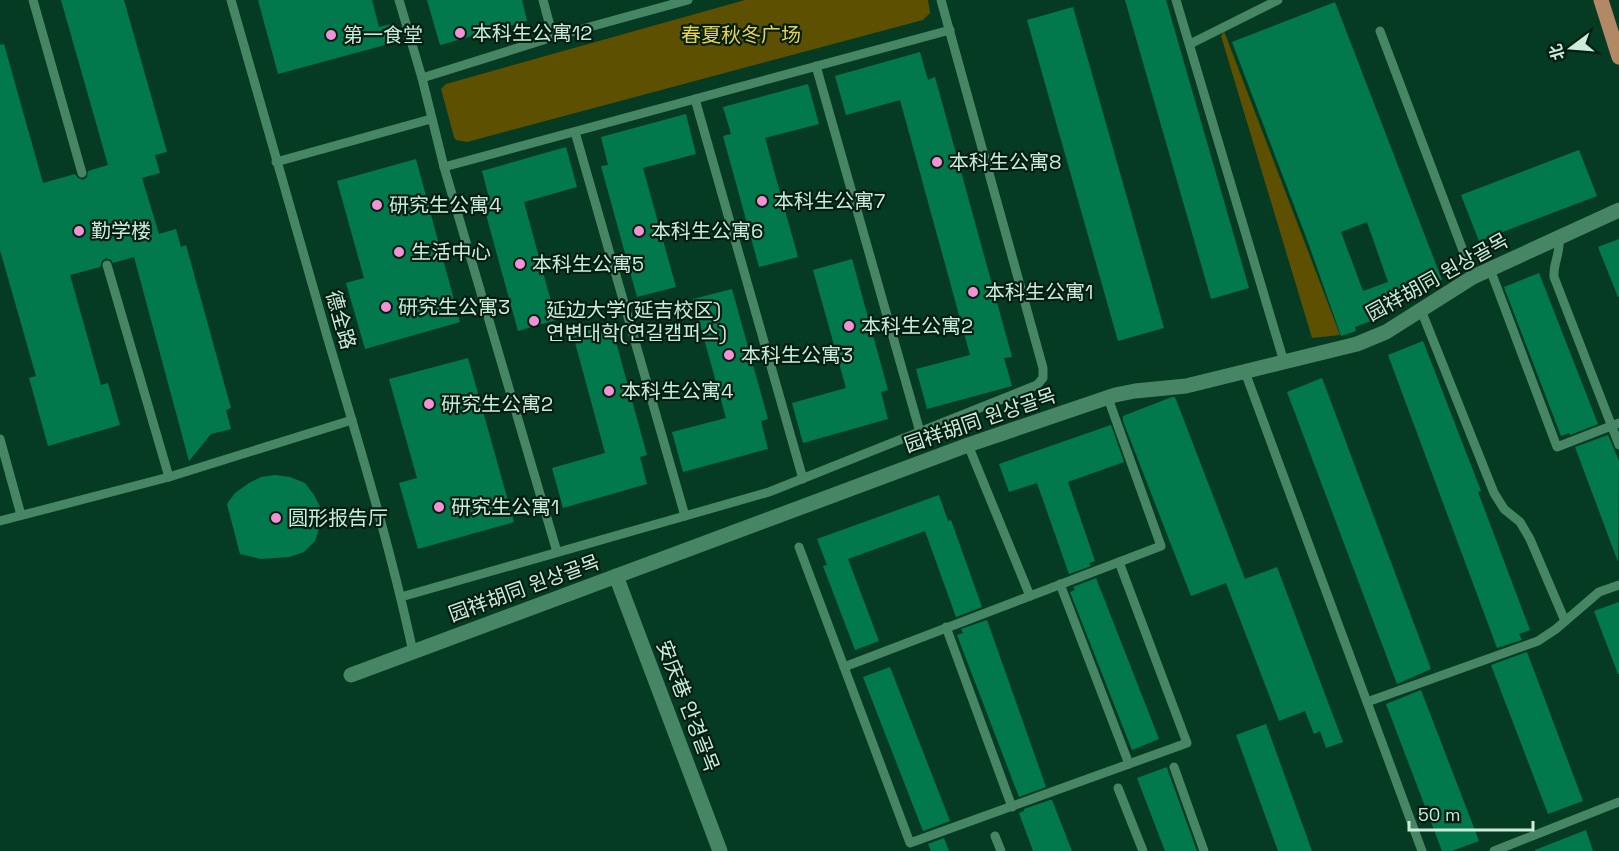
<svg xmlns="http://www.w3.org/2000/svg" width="1619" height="851" viewBox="0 0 1619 851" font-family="'Space Grotesk','Noto Sans SC','Noto Sans KR',sans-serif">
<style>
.green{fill:#5d5000}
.building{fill:#02794c;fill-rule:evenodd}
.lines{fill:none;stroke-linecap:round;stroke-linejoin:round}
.service{stroke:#478664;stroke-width:9}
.minor{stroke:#478664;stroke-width:15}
.primary{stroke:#b38864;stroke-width:15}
.poi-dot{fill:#f391d6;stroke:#041e11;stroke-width:2}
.labels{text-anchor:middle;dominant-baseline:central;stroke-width:4.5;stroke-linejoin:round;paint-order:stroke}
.poi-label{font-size:20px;fill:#ccebd8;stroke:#041e11;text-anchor:start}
.park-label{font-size:20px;fill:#e9d152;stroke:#041e11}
.street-label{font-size:20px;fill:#ccebd8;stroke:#041e11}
</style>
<rect width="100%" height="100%" fill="#053a23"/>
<!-- green -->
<g class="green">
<path d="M 745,0 L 928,0 L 930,13 L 923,20 L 467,142 L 456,140 L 454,137 L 441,89 L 446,84 Z"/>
<path d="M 1224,31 L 1340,335 L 1312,338 L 1221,36 Z"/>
</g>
<!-- building -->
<g class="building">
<path d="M 61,0 L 124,0 L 167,152 L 155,155 L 160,173 L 142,178 L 159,234 L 176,229 L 181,247 L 186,245 L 231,408 L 226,410 L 231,429 L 211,434 L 189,461 L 134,257 L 113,263 L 111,260 L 106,258 L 102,261 L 100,267 L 70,275 L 101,385 L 108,383 L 120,425 L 48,446 L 29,378 L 36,376 L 0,250 L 0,45 L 4,44 L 43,183 L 75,174 L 78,178 L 83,180 L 87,177 L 88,171 L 108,165 Z"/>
<path d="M 258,0 L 372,0 L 379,27 L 391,24 L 396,42 L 278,74 Z"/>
<path d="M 427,0 L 522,0 L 527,21 L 440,45 Z"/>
<path d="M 1125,0 L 1166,0 L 1249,288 L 1211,299 Z"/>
<path d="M 1335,2 L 1442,280 L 1406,293 L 1408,299 L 1369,313 L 1371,321 L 1355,327 L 1356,331 L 1341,336 L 1309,245 L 1232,42 ZM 1367,222 L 1388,282 L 1363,291 L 1341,232 Z"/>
<path d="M 1073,7 L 1164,328 L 1118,341 L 1027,20 Z"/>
<path d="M 920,52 L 928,80 L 935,77 L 1012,357 L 1004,358 L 1012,386 L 927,409 L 916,369 L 970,355 L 900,100 L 846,115 L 835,76 Z"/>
<path d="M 808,84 L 819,124 L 765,138 L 798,257 L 759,267 L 723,136 L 731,134 L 723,107 Z"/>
<path d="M 686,114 L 696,154 L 643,168 L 676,287 L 637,297 L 601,166 L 608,165 L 601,137 Z"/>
<path d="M 566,147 L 577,187 L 524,202 L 556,320 L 518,331 L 482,200 L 489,198 L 482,171 Z"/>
<path d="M 1579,150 L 1597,196 L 1479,241 L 1461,195 Z"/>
<path d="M 416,159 L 460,322 L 365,349 L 346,283 L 364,278 L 337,181 Z"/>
<path d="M 1619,239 L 1619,297 L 1618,297 L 1598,247 Z"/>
<path d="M 852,259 L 888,390 L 881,392 L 888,419 L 803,443 L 792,403 L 846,388 L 813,270 Z"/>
<path d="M 1539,273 L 1598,424 L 1570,435 L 1569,433 L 1561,436 L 1504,287 Z"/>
<path d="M 732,289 L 768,419 L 761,421 L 768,449 L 683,472 L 672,432 L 726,418 L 693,299 Z"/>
<path d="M 611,324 L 647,455 L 640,457 L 647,484 L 563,508 L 552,468 L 605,453 L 573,335 Z"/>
<path d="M 1423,341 L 1481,491 L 1478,492 L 1530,630 L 1519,634 L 1522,640 L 1497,648 L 1388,355 Z"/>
<path d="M 468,358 L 514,522 L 418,549 L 399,483 L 417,478 L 389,379 Z"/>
<path d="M 1322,378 L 1431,669 L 1397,684 L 1287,392 Z"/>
<path d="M 1172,397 L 1175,397 L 1245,579 L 1277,567 L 1343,742 L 1326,748 L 1320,731 L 1314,734 L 1305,711 L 1279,721 L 1226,583 L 1191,596 L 1123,421 L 1123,416 Z"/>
<path d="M 1111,425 L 1124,462 L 1068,482 L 1095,561 L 1089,563 L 1091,566 L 1069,574 L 1037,483 L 1009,492 L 999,464 Z"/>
<path d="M 1608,435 L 1619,461 L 1618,562 L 1575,447 Z"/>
<path d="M 275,475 L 290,477 L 305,483 L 314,495 L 321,509 L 320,526 L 315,541 L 304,552 L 289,557 L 261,559 L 240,554 L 227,504 L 235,493 L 249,483 L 261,477 Z"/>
<path d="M 939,495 L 948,521 L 951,520 L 982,607 L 956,617 L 925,531 L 848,559 L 879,641 L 855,650 L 823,566 L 827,565 L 817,539 Z"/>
<path d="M 1096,578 L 1159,739 L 1132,750 L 1070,592 L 1075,590 L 1073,587 Z"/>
<path d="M 1619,602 L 1619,674 L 1618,674 L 1594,611 Z"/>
<path d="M 987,620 L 1046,787 L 1019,797 L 957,635 L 963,633 L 961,629 Z"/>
<path d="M 1527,652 L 1583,801 L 1548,814 L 1491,665 Z"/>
<path d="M 890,667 L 950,821 L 923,831 L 863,677 Z"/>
<path d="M 1421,690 L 1479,841 L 1452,851 L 1442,851 L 1386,704 Z"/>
<path d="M 1266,724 L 1312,851 L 1278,851 L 1236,735 Z"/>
<path d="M 1167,767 L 1168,771 L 1197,851 L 1165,851 L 1137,778 Z"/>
<path d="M 1050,800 L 1052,800 L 1072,851 L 1033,851 L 1019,813 L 1024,811 L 1024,809 Z"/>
<path d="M 1586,830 L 1593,851 L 1535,851 L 1535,850 Z"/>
<path d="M 944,838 L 949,851 L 931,851 L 928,844 Z"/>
</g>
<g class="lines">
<!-- service -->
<g class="service">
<path d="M 33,0 L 82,173"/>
<path d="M 231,0 C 262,112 294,224 327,336 C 358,441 390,545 413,652"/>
<path d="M 399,0 L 422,78 L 444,167 L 557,552"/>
<path d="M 543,0 L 553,37"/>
<path d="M 1176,0 L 1284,362"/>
<path d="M 1380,31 L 1473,277"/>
<path d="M 1190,44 L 1278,0"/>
<path d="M 816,66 L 920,432"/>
<path d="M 422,78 L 553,37 L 688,0"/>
<path d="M 695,99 L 803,479"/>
<path d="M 575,132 L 685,516"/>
<path d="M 276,162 L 431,119"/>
<path d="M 444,167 L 950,30"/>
<path d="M 1559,238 C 1561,252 1553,263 1554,277 L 1619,445"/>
<path d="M 107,265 L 169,477"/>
<path d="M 1490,269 L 1557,447 L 1619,423"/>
<path d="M 1421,310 L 1494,493 L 1504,509 L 1520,522 L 1530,539 L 1565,621"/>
<path d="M 1245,372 L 1422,851"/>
<path d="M 0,439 L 21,515"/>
<path d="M 968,445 L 1030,596"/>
<path d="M 0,521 L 169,477 L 352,420"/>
<path d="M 799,547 L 910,843 L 1187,743 L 1119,562"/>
<path d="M 1060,584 L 1129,764"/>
<path d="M 401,597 L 769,492 L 1037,385 L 1043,378 L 1043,368 L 941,0"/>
<path d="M 946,627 L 1012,807"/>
<path d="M 844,667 L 1161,546 L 1108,398"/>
<path d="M 1367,702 L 1538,641 L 1556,629 L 1599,592 L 1619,585"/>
<path d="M 1174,767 L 1204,851"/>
<path d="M 1118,788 L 1143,851"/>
<path d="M 995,836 L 1001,851"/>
<path d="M 1494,851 L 1619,802"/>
</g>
<!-- minor -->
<g class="minor">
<path d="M 616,576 L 720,851"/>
<path d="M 351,675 L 968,445 L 1115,395 L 1135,391 L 1186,386 L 1357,344 L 1386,332 L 1473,277 L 1619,210"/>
</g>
<!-- primary -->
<path class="primary" d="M 1601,0 L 1619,57"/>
</g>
<!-- markers -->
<g class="poi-dot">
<circle cx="460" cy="33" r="6"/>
<circle cx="331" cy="35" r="6"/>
<circle cx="937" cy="162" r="6"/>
<circle cx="762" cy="201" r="6"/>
<circle cx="377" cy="205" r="6"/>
<circle cx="79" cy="231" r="6"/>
<circle cx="639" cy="231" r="6"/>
<circle cx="399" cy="252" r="6"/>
<circle cx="520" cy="264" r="6"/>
<circle cx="973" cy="292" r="6"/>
<circle cx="386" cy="307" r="6"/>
<circle cx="534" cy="321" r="6"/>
<circle cx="849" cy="326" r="6"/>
<circle cx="729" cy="355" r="6"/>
<circle cx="609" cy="391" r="6"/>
<circle cx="429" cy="404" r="6"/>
<circle cx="439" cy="507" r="6"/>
<circle cx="276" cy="518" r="6"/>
</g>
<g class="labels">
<!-- poi labels -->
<g class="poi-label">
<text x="472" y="33">本科生公寓12</text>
<text x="343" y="35">第一食堂</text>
<text x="949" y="162">本科生公寓8</text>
<text x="774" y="201">本科生公寓7</text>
<text x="389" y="205">研究生公寓4</text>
<text x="91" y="231">勤学楼</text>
<text x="651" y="231">本科生公寓6</text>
<text x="411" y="252">生活中心</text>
<text x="532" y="264">本科生公寓5</text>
<text x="985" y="292">本科生公寓1</text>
<text x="398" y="307">研究生公寓3</text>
<text x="546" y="310">延边大学(延吉校区)<tspan x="546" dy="23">연변대학(연길캠퍼스)</tspan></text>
<text x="861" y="326">本科生公寓2</text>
<text x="741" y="355">本科生公寓3</text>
<text x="621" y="391">本科生公寓4</text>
<text x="441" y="404">研究生公寓2</text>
<text x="451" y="507">研究生公寓1</text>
<text x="288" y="518">圆形报告厅</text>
</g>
<!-- park labels -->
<g class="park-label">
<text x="741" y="35">春夏秋冬广场</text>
</g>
<!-- street labels -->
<g class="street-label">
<text transform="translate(1437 277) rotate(-29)">园祥胡同 원상골목</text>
<text transform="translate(341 320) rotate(74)">德全路</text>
<text transform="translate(980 420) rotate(-19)">园祥胡同 원상골목</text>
<text transform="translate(524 588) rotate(-20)">园祥胡同 원상골목</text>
<text transform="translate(688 706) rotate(69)">安庆巷 안경골목</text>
</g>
</g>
<!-- north arrow -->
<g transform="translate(1571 48) rotate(254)" stroke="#041e11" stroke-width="4.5" paint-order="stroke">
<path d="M0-4.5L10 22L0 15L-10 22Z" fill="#ccebd8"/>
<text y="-9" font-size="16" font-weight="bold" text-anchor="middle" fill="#ccebd8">北</text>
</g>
<!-- scale -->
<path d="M1409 821v9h124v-9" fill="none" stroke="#ccebd8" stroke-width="3"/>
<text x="1418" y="821" font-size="18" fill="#ccebd8" stroke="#041e11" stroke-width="4.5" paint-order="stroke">50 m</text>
</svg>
